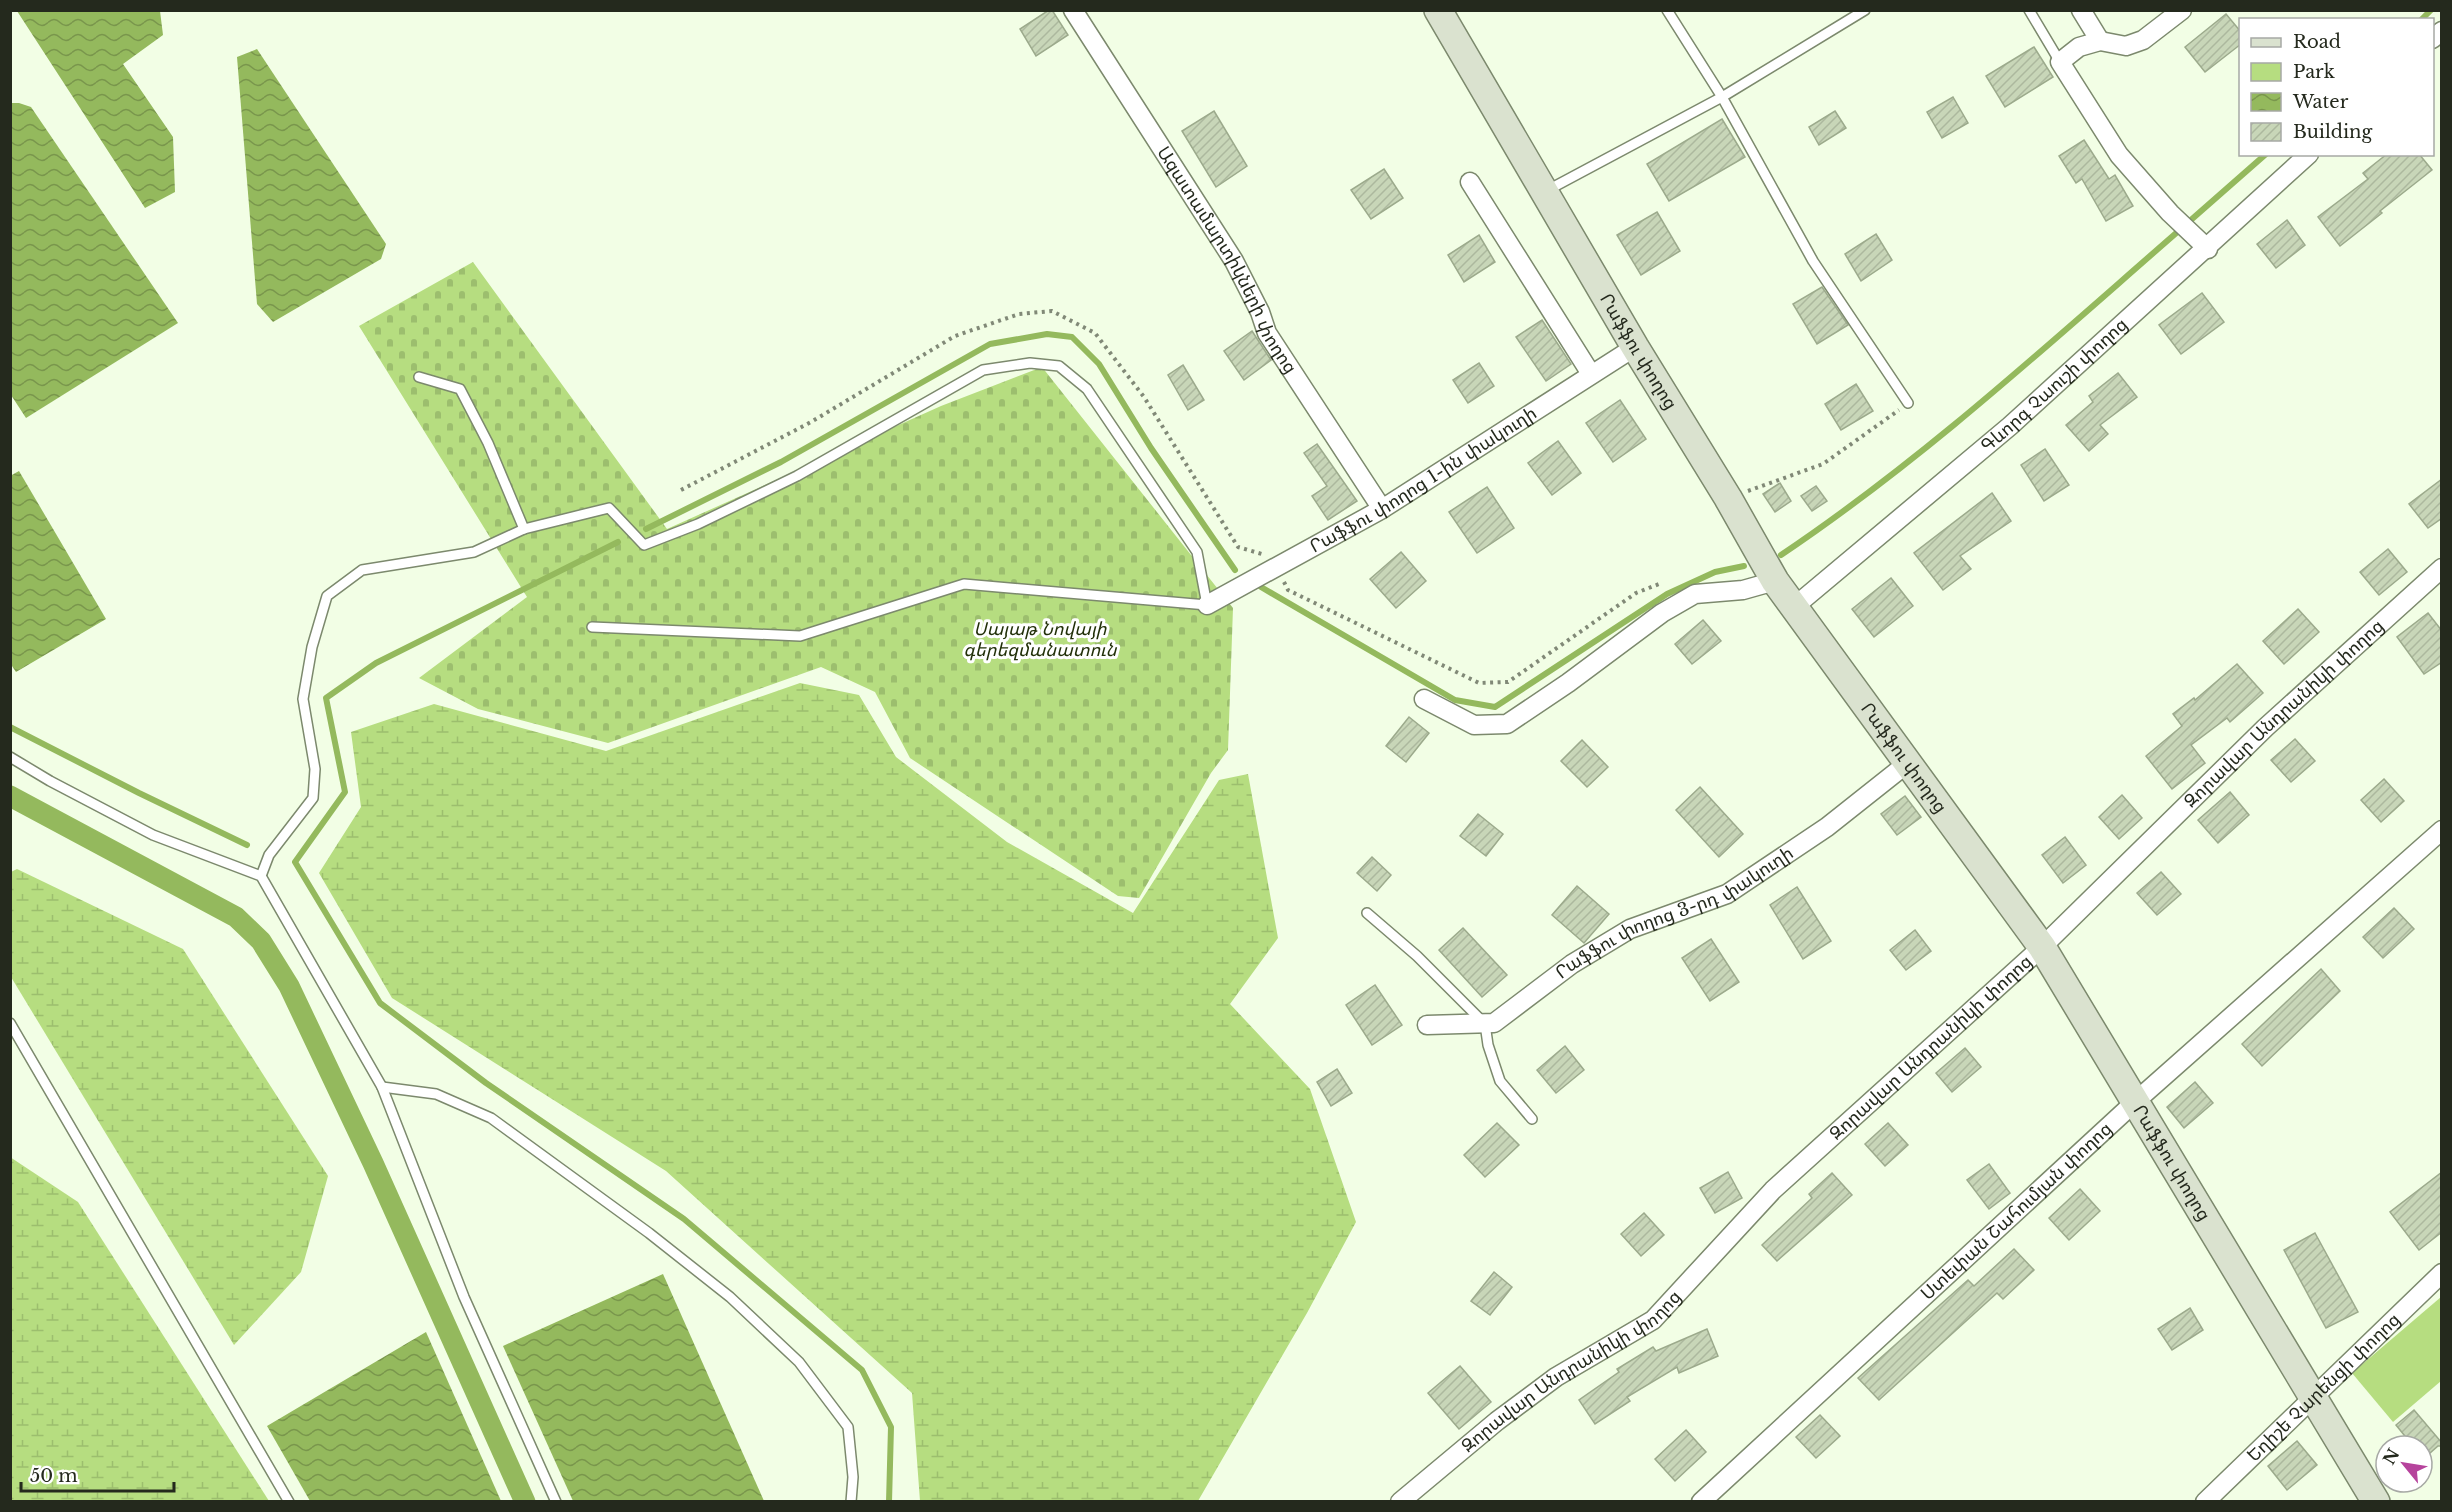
<svg xmlns="http://www.w3.org/2000/svg" width="2452" height="1512" viewBox="0 0 2452 1512" font-family="'Libre Baskerville','Noto Sans Armenian',serif">
<style>
.wetland{fill:url(#wetland-marsh)}
.cemetery{fill:url(#cemetery-stones)}
.green{fill:#b6dd80}
.water{fill:url(#water-waves)}
.lines{fill:none;stroke-linecap:round;stroke-linejoin:round}
.stream{stroke:#94b95d;stroke-width:6}
.canal{stroke:#94b95d;stroke-width:21}
.building{fill:url(#building-hatch);stroke:#9caa8c;stroke-width:1.5}
.lane-casing{stroke:#7c896d;stroke-width:12}
.street-casing{stroke:#7c896d;stroke-width:21}
.secondary-casing{stroke:#7c896d;stroke-width:30}
.path{stroke:#818977;stroke-width:4;stroke-dasharray:3 4.5;stroke-linecap:butt}
.lane{stroke:#fff;stroke-width:9}
.street{stroke:#fff;stroke-width:18}
.secondary{stroke:#dae2cf;stroke-width:27}
.labels{text-anchor:middle;dominant-baseline:central;stroke-width:6;stroke-linejoin:round;paint-order:stroke}
.street-label{font-size:18px;fill:#24291d;stroke:#fff}
.park-label{font-size:18px;font-style:italic;fill:#223009;stroke:#fff}
</style>
<defs>
<pattern id="wetland-marsh" width="20" height="14" patternUnits="userSpaceOnUse" patternTransform="scale(1.5)"><rect width="20" height="14" fill="#b6dd80"/><path d="M1 5h8M5 5V1M11 12h8M15 12V8" fill="none" stroke="#9cbe6e"/></pattern>
<pattern id="cemetery-stones" width="16" height="16" patternUnits="userSpaceOnUse" patternTransform="scale(1.5)"><rect width="16" height="16" fill="#b6dd80"/><path d="M2 7V4a2 2 0 0 1 4 0v3zM10 15v-3a2 2 0 0 1 4 0v3z" fill="#9cbe6e"/></pattern>
<pattern id="water-waves" width="16" height="10" patternUnits="userSpaceOnUse" patternTransform="scale(1.5)"><rect width="16" height="10" fill="#94b95d"/><path d="M0 5q4-4 8 0t8 0" fill="none" stroke="#79964c"/></pattern>
<pattern id="building-hatch" width="6" height="6" patternUnits="userSpaceOnUse" patternTransform="scale(1.5)"><rect width="6" height="6" fill="#c8d6b8"/><path d="M-1 1l2-2M0 6l6-6M5 7l2-2" fill="none" stroke="#acb89e"/></pattern>
</defs>
<rect width="100%" height="100%" fill="#f2fee5"/>
<!-- wetland -->
<g class="wetland">
<path d="M 800,683 L 859,695 L 896,757 L 1007,842 L 1133,913 L 1219,780 L 1248,774 L 1278,938 L 1230,1004 L 1310,1089 L 1356,1222 L 1307,1313 L 1198,1501 L 920,1501 L 912,1393 L 666,1171 L 392,998 L 319,873 L 361,807 L 351,732 L 434,704 L 606,751 Z"/>
<path d="M 17,869 L 183,949 L 328,1176 L 301,1272 L 234,1345 L 11,977 L 11,872 Z"/>
<path d="M 10,1157 L 78,1202 L 269,1501 L 11,1501 Z"/>
</g>
<!-- cemetery -->
<path class="cemetery" d="M 473,262 L 667,529 L 941,406 L 1042,367 L 1233,608 L 1228,750 L 1211,773 L 1139,898 L 1118,896 L 910,758 L 875,692 L 821,667 L 608,743 L 478,709 L 419,678 L 527,597 L 359,326 Z"/>
<!-- green -->
<path class="green" d="M 2441,1297 L 2441,1381 L 2393,1422 L 2352,1373 Z"/>
<!-- water -->
<g class="water">
<path d="M 17,11 L 160,11 L 163,35 L 123,64 L 173,137 L 175,192 L 145,208 Z"/>
<path d="M 257,49 L 386,244 L 381,259 L 273,322 L 257,304 L 237,57 Z"/>
<path d="M 11,103 L 19,103 L 31,107 L 178,323 L 26,418 L 11,395 Z"/>
<path d="M 19,471 L 106,619 L 16,672 L 10,663 L 10,476 Z"/>
<path d="M 663,1274 L 764,1501 L 573,1501 L 503,1346 Z"/>
<path d="M 426,1332 L 501,1501 L 310,1501 L 267,1426 Z"/>
</g>
<g class="lines">
<!-- stream -->
<g class="stream">
<path d="M 2421,20 L 2431,10"/>
<path d="M 2192,219 L 2266,154"/>
<path d="M 646,529 L 781,462 L 990,344 L 1047,334 L 1072,337 L 1099,364 L 1151,448 L 1235,570"/>
<path d="M 618,542 L 376,663 L 326,698 L 345,792 L 295,862 L 380,1003 L 486,1083 L 684,1219 L 862,1370 L 891,1427 L 889,1502"/>
<path d="M 1781,555 C 1924,459 2052,341 2182,228"/>
<path d="M 1261,587 L 1455,700 L 1495,707 L 1667,594 L 1715,572 L 1744,566"/>
<path d="M 10,727 L 139,793 L 247,845"/>
</g>
<!-- canal -->
<path class="canal" d="M 10,796 L 236,917 L 261,941 L 289,986 L 373,1163 L 525,1502"/>
</g>
<!-- building -->
<g class="building">
<path d="M 1049,10 L 1052,10 L 1068,35 L 1036,56 L 1020,29 Z"/>
<path d="M 2226,14 L 2241,32 L 2241,44 L 2205,72 L 2185,47 Z"/>
<path d="M 2034,47 L 2053,77 L 2005,107 L 1986,76 Z"/>
<path d="M 1953,97 L 1968,123 L 1942,138 L 1927,112 Z"/>
<path d="M 1214,111 L 1247,166 L 1216,187 L 1182,131 Z"/>
<path d="M 1835,111 L 1846,128 L 1819,145 L 1809,127 Z"/>
<path d="M 1722,119 L 1745,157 L 1669,201 L 1647,164 Z"/>
<path d="M 2084,140 L 2109,179 L 2115,175 L 2133,206 L 2106,221 L 2082,179 L 2076,183 L 2059,156 Z"/>
<path d="M 2387,154 L 2419,154 L 2432,170 L 2380,211 L 2382,213 L 2340,246 L 2318,217 L 2368,179 L 2363,173 Z"/>
<path d="M 1384,169 L 1403,198 L 1371,219 L 1351,190 Z"/>
<path d="M 1657,212 L 1680,251 L 1641,275 L 1617,235 Z"/>
<path d="M 2287,220 L 2305,245 L 2276,268 L 2257,244 Z"/>
<path d="M 1876,234 L 1892,260 L 1861,281 L 1845,254 Z"/>
<path d="M 1479,235 L 1495,262 L 1464,282 L 1448,255 Z"/>
<path d="M 1822,287 L 1848,325 L 1817,344 L 1793,304 Z"/>
<path d="M 2202,293 L 2224,322 L 2181,354 L 2159,325 Z"/>
<path d="M 1542,320 L 1571,364 L 1546,381 L 1516,337 Z"/>
<path d="M 1252,331 L 1271,360 L 1244,380 L 1224,351 Z"/>
<path d="M 1479,363 L 1494,386 L 1468,403 L 1453,380 Z"/>
<path d="M 1183,365 L 1204,400 L 1188,410 L 1168,375 Z"/>
<path d="M 2118,373 L 2137,397 L 2100,425 L 2108,434 L 2089,451 L 2066,425 L 2093,402 L 2089,396 Z"/>
<path d="M 1856,384 L 1873,411 L 1841,430 L 1825,404 Z"/>
<path d="M 1620,400 L 1646,439 L 1613,462 L 1586,423 Z"/>
<path d="M 1558,441 L 1581,473 L 1552,495 L 1528,463 Z"/>
<path d="M 1317,444 L 1357,501 L 1328,520 L 1312,496 L 1327,486 L 1304,453 Z"/>
<path d="M 2045,449 L 2069,485 L 2044,501 L 2021,465 Z"/>
<path d="M 2442,479 L 2442,518 L 2428,528 L 2409,504 Z"/>
<path d="M 1780,483 L 1791,501 L 1775,512 L 1763,494 Z"/>
<path d="M 1816,486 L 1827,501 L 1812,511 L 1801,496 Z"/>
<path d="M 1487,487 L 1514,528 L 1477,553 L 1449,512 Z"/>
<path d="M 1992,493 L 2011,521 L 1960,556 L 1971,569 L 1943,590 L 1914,553 Z"/>
<path d="M 2388,549 L 2407,572 L 2379,595 L 2360,572 Z"/>
<path d="M 1401,552 L 1426,581 L 1396,608 L 1370,579 Z"/>
<path d="M 1891,578 L 1913,606 L 1874,637 L 1852,609 Z"/>
<path d="M 2298,609 L 2319,632 L 2284,664 L 2263,641 Z"/>
<path d="M 2428,613 L 2442,631 L 2442,662 L 2424,674 L 2397,637 Z"/>
<path d="M 1703,620 L 1721,641 L 1692,664 L 1675,644 Z"/>
<path d="M 2237,664 L 2263,693 L 2230,722 L 2227,718 L 2191,745 L 2205,763 L 2172,789 L 2146,756 L 2182,726 L 2173,714 L 2194,698 L 2195,700 Z"/>
<path d="M 1409,717 L 1429,733 L 1406,762 L 1386,746 Z"/>
<path d="M 2295,739 L 2315,761 L 2291,782 L 2271,760 Z"/>
<path d="M 1582,740 L 1608,767 L 1587,787 L 1561,761 Z"/>
<path d="M 2384,779 L 2404,801 L 2381,822 L 2361,800 Z"/>
<path d="M 1700,787 L 1743,834 L 1719,857 L 1676,810 Z"/>
<path d="M 2230,792 L 2249,815 L 2218,843 L 2198,820 Z"/>
<path d="M 2122,795 L 2142,818 L 2119,839 L 2099,817 Z"/>
<path d="M 1905,796 L 1921,817 L 1897,835 L 1881,814 Z"/>
<path d="M 1478,814 L 1503,834 L 1486,856 L 1460,836 Z"/>
<path d="M 2065,837 L 2086,865 L 2063,883 L 2042,855 Z"/>
<path d="M 1372,857 L 1391,875 L 1377,891 L 1357,873 Z"/>
<path d="M 2161,872 L 2181,894 L 2157,915 L 2137,893 Z"/>
<path d="M 1577,886 L 1609,914 L 1584,943 L 1552,915 Z"/>
<path d="M 1797,887 L 1831,941 L 1803,959 L 1770,905 Z"/>
<path d="M 2394,908 L 2414,929 L 2383,958 L 2363,937 Z"/>
<path d="M 1463,928 L 1507,975 L 1482,997 L 1439,950 Z"/>
<path d="M 1915,930 L 1931,951 L 1906,970 L 1890,950 Z"/>
<path d="M 1711,939 L 1739,982 L 1710,1001 L 1682,958 Z"/>
<path d="M 2321,969 L 2340,991 L 2262,1066 L 2242,1044 Z"/>
<path d="M 1375,985 L 1402,1025 L 1372,1045 L 1346,1005 Z"/>
<path d="M 1565,1046 L 1584,1070 L 1556,1093 L 1537,1070 Z"/>
<path d="M 1965,1048 L 1981,1067 L 1952,1092 L 1936,1073 Z"/>
<path d="M 1337,1069 L 1352,1093 L 1331,1106 L 1317,1082 Z"/>
<path d="M 2195,1082 L 2213,1103 L 2184,1128 L 2167,1107 Z"/>
<path d="M 1497,1123 L 1519,1145 L 1485,1177 L 1464,1155 Z"/>
<path d="M 1888,1123 L 1908,1145 L 1885,1166 L 1865,1144 Z"/>
<path d="M 1989,1164 L 2010,1193 L 1989,1209 L 1967,1180 Z"/>
<path d="M 1728,1172 L 1742,1198 L 1715,1213 L 1700,1188 Z"/>
<path d="M 2442,1172 L 2442,1232 L 2419,1250 L 2390,1212 Z"/>
<path d="M 1832,1173 L 1852,1195 L 1777,1261 L 1762,1245 L 1812,1198 L 1809,1194 Z"/>
<path d="M 2080,1189 L 2100,1211 L 2069,1240 L 2049,1218 Z"/>
<path d="M 1644,1213 L 1664,1235 L 1641,1256 L 1621,1234 Z"/>
<path d="M 2315,1233 L 2358,1312 L 2326,1328 L 2284,1250 Z"/>
<path d="M 2014,1249 L 2034,1270 L 2003,1299 L 1997,1293 L 1879,1400 L 1858,1378 L 1968,1280 L 1974,1286 Z"/>
<path d="M 1494,1272 L 1512,1287 L 1490,1315 L 1471,1301 Z"/>
<path d="M 2190,1308 L 2203,1330 L 2172,1350 L 2158,1329 Z"/>
<path d="M 1707,1329 L 1718,1356 L 1679,1373 L 1677,1367 L 1627,1397 L 1630,1401 L 1595,1424 L 1579,1400 L 1619,1372 L 1617,1369 L 1653,1347 L 1656,1351 Z"/>
<path d="M 1460,1366 L 1491,1402 L 1459,1429 L 1428,1393 Z"/>
<path d="M 2414,1410 L 2442,1443 L 2442,1446 L 2438,1446 L 2422,1460 L 2422,1446 L 2413,1446 L 2396,1425 Z"/>
<path d="M 1820,1415 L 1840,1436 L 1816,1458 L 1796,1437 Z"/>
<path d="M 1686,1430 L 1706,1452 L 1675,1481 L 1655,1459 Z"/>
<path d="M 2297,1441 L 2317,1465 L 2287,1490 L 2268,1466 Z"/>
</g>
<g class="lines">
<defs>
<g id="lane">
<path d="M 1667,10 L 1722,97 L 1813,261 L 1908,403"/>
<path d="M 2029,10 L 2060,62"/>
<path d="M 1546,191 L 1722,97 L 1865,10"/>
<path d="M 419,377 L 460,389 L 488,443 L 524,529"/>
<path d="M 10,757 L 50,781 L 153,835 L 261,876 L 382,1087 L 464,1297 L 556,1502"/>
<path d="M 261,876 L 269,855 L 313,798 L 315,769 L 303,699 L 312,647 L 327,596 L 362,570 L 474,552 L 524,529 L 609,508 L 644,545 L 698,524 L 797,476 L 983,370 L 1030,363 L 1059,366 L 1087,389 L 1197,552 L 1207,605 L 964,584 L 800,636 L 592,627"/>
<path d="M 1367,913 L 1417,956 L 1485,1024 L 1488,1045 L 1500,1081 L 1532,1119"/>
<path d="M 10,1023 L 289,1502"/>
<path d="M 382,1087 L 436,1094 L 491,1118 L 649,1233 L 730,1297 L 799,1362 L 848,1427 L 853,1477 L 851,1502"/>
</g>
<g id="street">
<path id="s1" d="M 1073,10 L 1234,261 L 1260,312 L 1267,333 L 1382,509"/>
<path d="M 2081,10 L 2100,41"/>
<path d="M 2182,10 L 2143,40 L 2126,46 L 2100,41 L 2079,47 L 2060,62 L 2119,155 L 2170,213 L 2208,249"/>
<path d="M 2432,39 L 2442,31"/>
<path d="M 1470,182 L 1591,374"/>
<path id="s2" d="M 1207,605 L 1382,509 L 1635,347"/>
<path id="s3" d="M 1794,607 L 2010,426 L 2309,154"/>
<path d="M 1424,699 L 1474,725 L 1507,724 L 1568,683 L 1662,613 L 1695,594 L 1743,590 L 1775,581"/>
<path id="s4" d="M 1427,1025 L 1494,1023 L 1572,964 L 1630,929 L 1727,894 L 1827,827 L 1909,762"/>
<path id="s5" d="M 1400,1502 L 1497,1421 L 1556,1377 L 1653,1320 L 1773,1190 L 2042,947 L 2265,728 L 2442,568"/>
<path id="s6" d="M 1701,1502 L 2136,1101 L 2442,830"/>
<path id="s7" d="M 2205,1502 L 2442,1273"/>
</g>
<g id="secondary">
<path id="s8" d="M 1438,10 L 1635,347 L 1728,498 L 1775,581 L 2042,947 L 2376,1502"/>
</g>
</defs>
<!-- lane casing -->
<use href="#lane" class="lane-casing"/>
<!-- street casing -->
<use href="#street" class="street-casing"/>
<!-- secondary casing -->
<use href="#secondary" class="secondary-casing"/>
<!-- path -->
<g class="path">
<path d="M 681,490 L 811,422 L 955,336 L 1019,314 L 1052,311 L 1095,333 L 1144,397 L 1238,547 L 1262,554"/>
<path d="M 1748,491 L 1823,464 L 1899,410"/>
<path d="M 1284,582 L 1288,590 L 1479,683 L 1508,682 L 1636,593 L 1659,584"/>
</g>
<!-- lane -->
<use href="#lane" class="lane"/>
<!-- street -->
<use href="#street" class="street"/>
<!-- secondary -->
<use href="#secondary" class="secondary"/>
</g>
<g class="labels">
<!-- street labels -->
<g class="street-label">
<text stroke="none"><textPath href="#s1" startOffset="294">Ազատամարտիկների փողոց</textPath></text>
<text stroke="none"><textPath href="#s8" startOffset="396">Րաֆֆու փողոց</textPath></text>
<text stroke="none"><textPath href="#s3" startOffset="342">Գևորգ Չաուշի փողոց</textPath></text>
<text stroke="none"><textPath href="#s2" startOffset="250">Րաֆֆու փողոց 1-ին փակուղի</textPath></text>
<text stroke="none"><textPath href="#s5" startOffset="1188">Զորավար Անդրանիկի փողոց</textPath></text>
<text stroke="none"><textPath href="#s8" startOffset="882">Րաֆֆու փողոց</textPath></text>
<text stroke="none"><textPath href="#s4" startOffset="280">Րաֆֆու փողոց 3-րդ փակուղի</textPath></text>
<text stroke="none"><textPath href="#s5" startOffset="702">Զորավար Անդրանիկի փողոց</textPath></text>
<text stroke="none"><textPath href="#s8" startOffset="1368">Րաֆֆու փողոց</textPath></text>
<text stroke="none"><textPath href="#s6" startOffset="429">Ստեփան Շահումյան փողոց</textPath></text>
<text stroke="none"><textPath href="#s5" startOffset="216">Զորավար Անդրանիկի փողոց</textPath></text>
<text stroke="none"><textPath href="#s7" startOffset="165">Եղիշե Չարենցի փողոց</textPath></text>
</g>
<!-- park labels -->
<g class="park-label">
<text x="1040" y="629">Սայաթ Նովայի<tspan x="1040" dy="21">գերեզմանատուն</tspan></text>
</g>
</g>
<!-- border -->
<rect width="2452" height="1512" fill="none" stroke="#24291d" stroke-width="24"/>
<!-- legend -->
<rect x="2239" y="18" width="195" height="138" fill="#ffffff" stroke="#a7a9a5" stroke-width="1.5"/>
<rect x="2251" y="38" width="30" height="9" fill="#dae2cf" stroke="#a7a9a5" stroke-width="1.5"/>
<text x="2293" y="48" font-size="18" fill="#24291d">Road</text>
<rect x="2251" y="63" width="30" height="18" fill="#b6dd80" stroke="#a7a9a5" stroke-width="1.5"/>
<text x="2293" y="78" font-size="18" fill="#24291d">Park</text>
<rect x="2251" y="93" width="30" height="18" fill="url(#water-waves)" stroke="#a7a9a5" stroke-width="1.5"/>
<text x="2293" y="108" font-size="18" fill="#24291d">Water</text>
<rect x="2251" y="123" width="30" height="18" fill="url(#building-hatch)" stroke="#a7a9a5" stroke-width="1.5"/>
<text x="2293" y="138" font-size="18" fill="#24291d">Building</text>
<!-- north arrow -->
<g transform="translate(2404 1464) rotate(300)"><circle r="28" fill="#ffffff" stroke="#a7a9a5" stroke-width="1.5"/>
<path d="M0-4.5L10 22L0 15L-10 22Z" fill="#b6439c"/>
<text y="-9" font-size="16" font-weight="bold" text-anchor="middle" fill="#24291d">N</text>
</g>
<!-- scale -->
<path d="M21 1482v9h153v-9" fill="none" stroke="#24291d" stroke-width="3"/>
<text x="30" y="1482" font-size="18" fill="#24291d" stroke="#ffffff" stroke-width="4.5" paint-order="stroke">50 m</text>
</svg>
